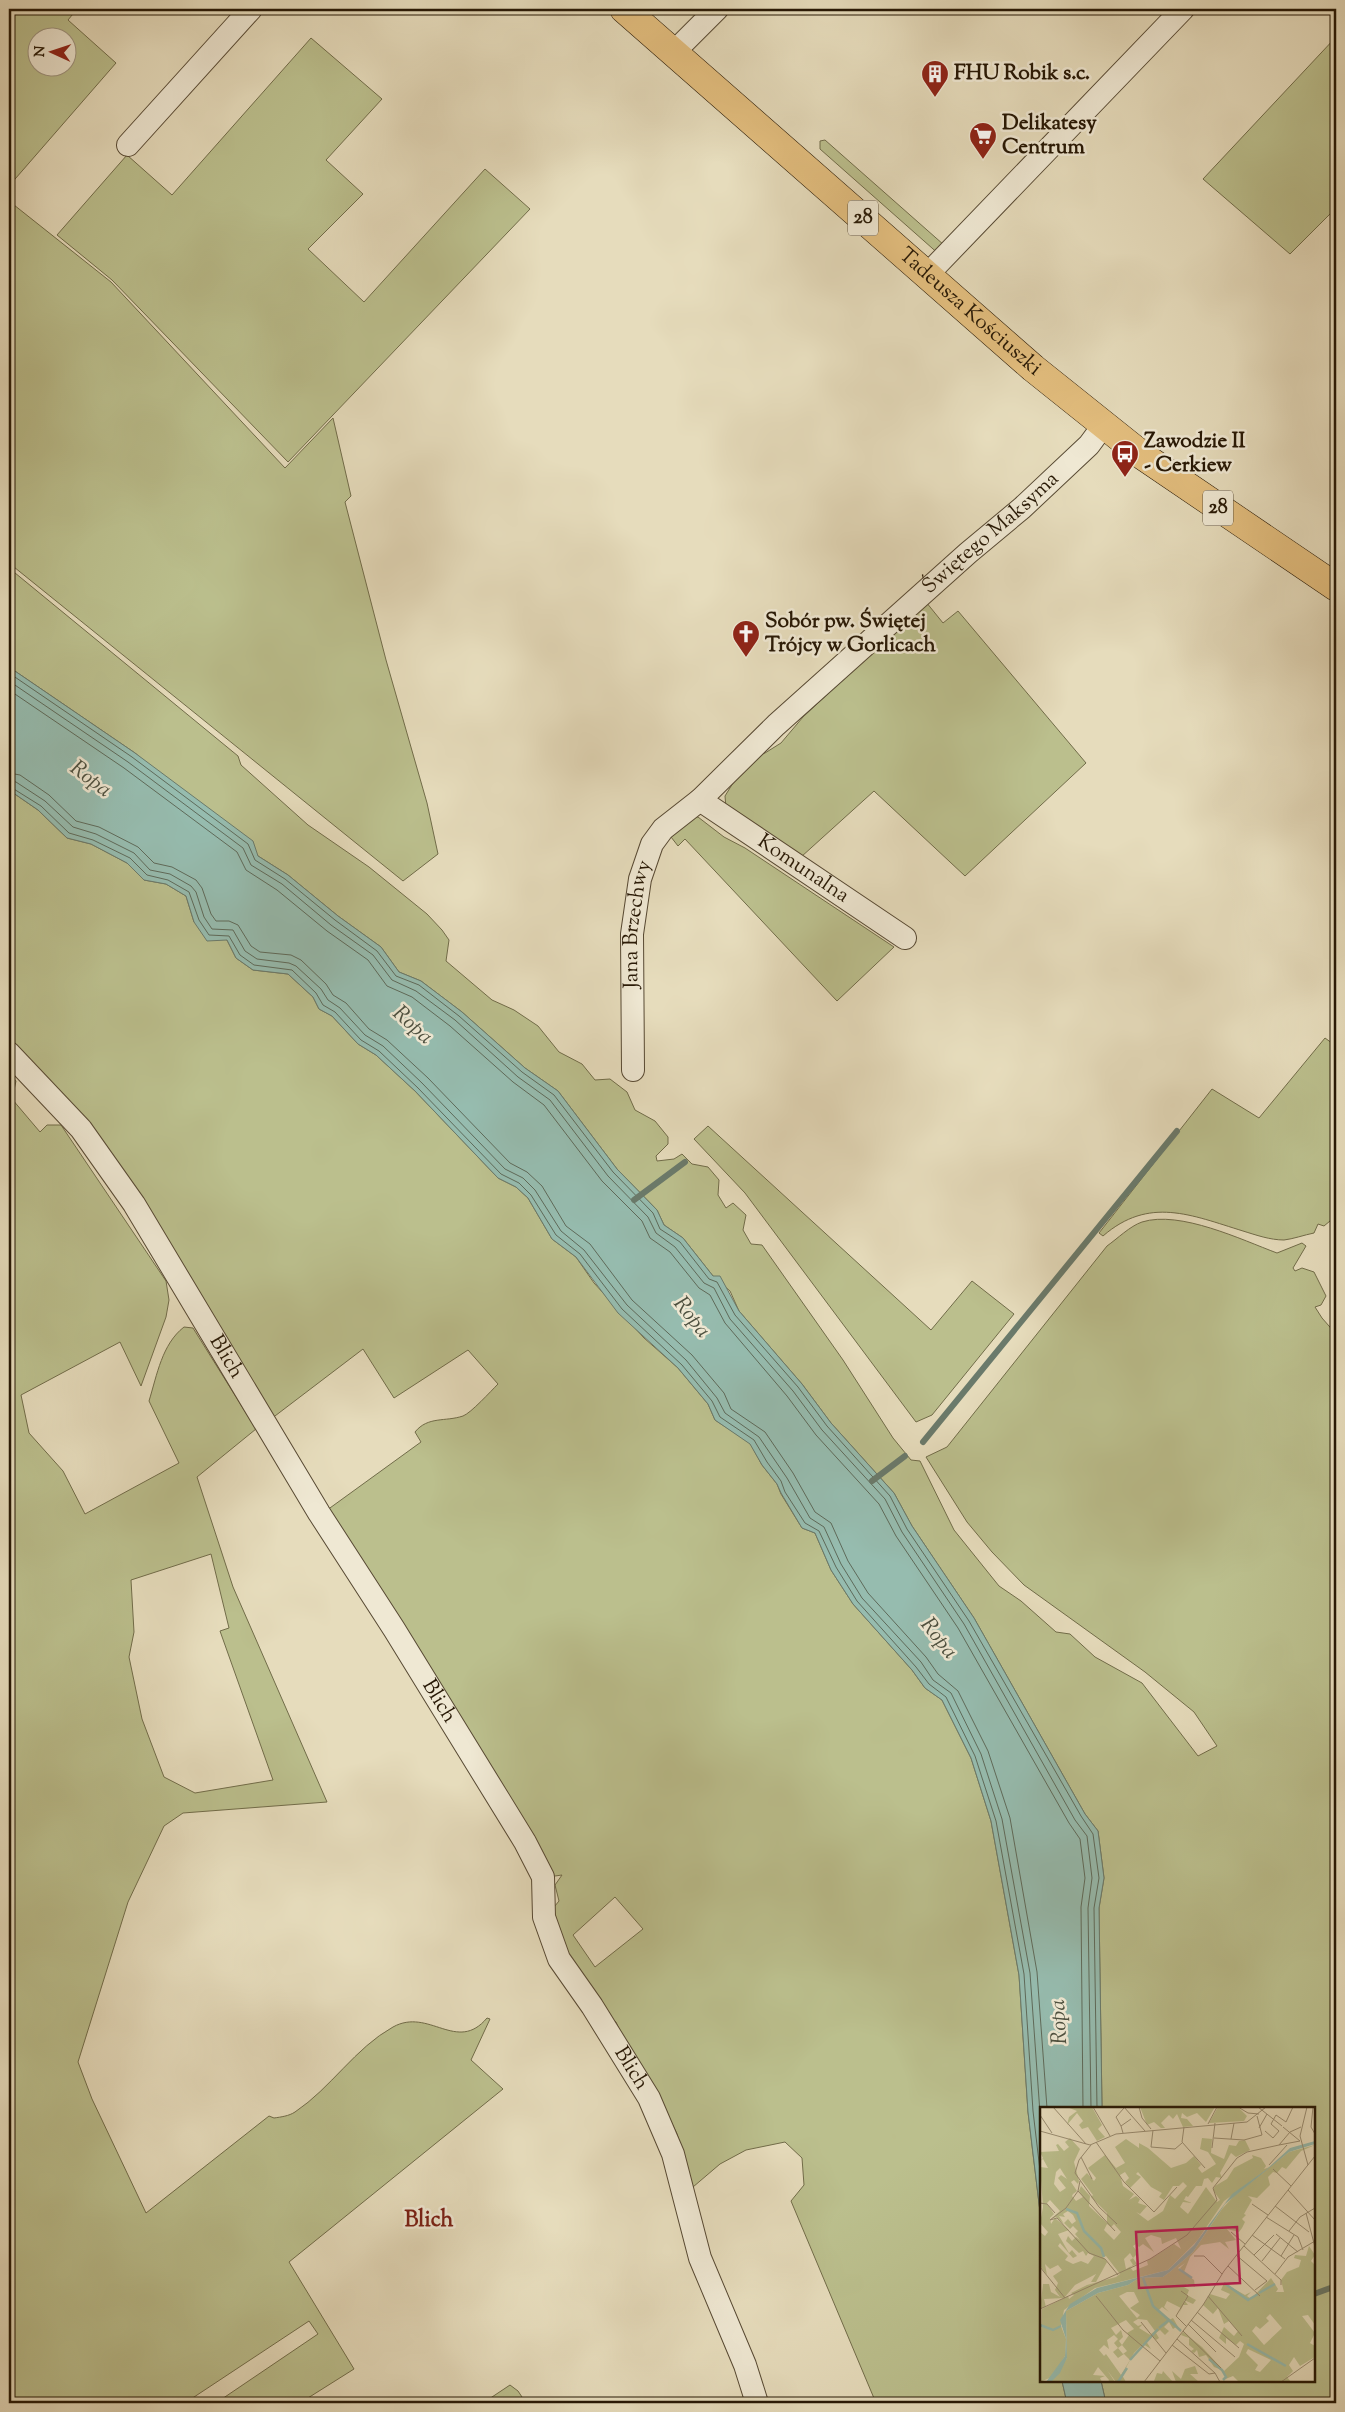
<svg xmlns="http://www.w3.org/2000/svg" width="1345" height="2412" viewBox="0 0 1345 2412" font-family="'Sorts Mill Goudy',serif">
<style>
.green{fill:#bbbf8d;stroke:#716c49;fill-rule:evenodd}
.water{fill:#96bcaf;stroke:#6a7a6b}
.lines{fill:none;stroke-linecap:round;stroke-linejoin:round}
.shore{stroke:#5e6a5a;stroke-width:1}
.stream{stroke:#6a7a6b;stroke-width:6}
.minor-casing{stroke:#574933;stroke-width:24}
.major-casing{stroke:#271805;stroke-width:29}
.minor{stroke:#efe8d3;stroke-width:22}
.major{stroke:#e3be7e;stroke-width:28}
.labels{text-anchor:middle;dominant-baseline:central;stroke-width:5;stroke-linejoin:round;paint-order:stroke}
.shield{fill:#efe8d3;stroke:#635643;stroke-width:1}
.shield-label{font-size:20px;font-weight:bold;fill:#271805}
.poi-label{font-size:21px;font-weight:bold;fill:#271805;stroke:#efe8d3;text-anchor:start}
.street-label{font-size:21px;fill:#271805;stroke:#efe8d3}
.water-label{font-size:22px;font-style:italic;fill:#4e5140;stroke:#efe8d3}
.neighbourhood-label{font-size:22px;font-weight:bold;fill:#7a1f14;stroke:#efe8d3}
.inset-river{fill:none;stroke:#96bcaf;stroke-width:2.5}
.inset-road{fill:none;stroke:#9a8e73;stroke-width:1}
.view{fill:#c2185b;fill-opacity:0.15;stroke:#c2185b;stroke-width:2.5}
.inset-edge{fill:none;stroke:#271805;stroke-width:2.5}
</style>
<rect width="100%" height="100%" fill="#e6dcbc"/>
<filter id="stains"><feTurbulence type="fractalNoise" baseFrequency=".004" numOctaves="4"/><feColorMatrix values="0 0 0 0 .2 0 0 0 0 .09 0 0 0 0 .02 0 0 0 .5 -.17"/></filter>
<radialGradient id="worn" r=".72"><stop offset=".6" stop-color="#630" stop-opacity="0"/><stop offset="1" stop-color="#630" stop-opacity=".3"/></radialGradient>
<!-- green -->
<g class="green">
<path d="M 9,9 L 77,9 L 68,20 L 116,63 L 9,186 ZM 38,38 L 68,38 L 68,68 L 38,68 Z"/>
<path d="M 1336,37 L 1336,208 L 1290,254 L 1203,179 Z"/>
<path d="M 311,38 L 382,99 L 326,160 L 363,194 L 308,249 L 364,302 L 485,169 L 530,209 L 288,462 L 112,280 L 57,235 L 127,155 L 172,195 Z"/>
<path d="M 825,140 L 944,245 L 941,256 L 820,149 L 820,141 Z"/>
<path d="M 9,201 L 111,282 L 285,468 L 333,418 L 351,496 L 345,502 L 386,660 L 427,803 L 438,854 L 403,881 L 9,563 Z"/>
<path d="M 9,568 L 238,756 L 241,765 L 308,825 L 369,867 L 427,914 L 442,930 L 449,940 L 446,961 L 492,1000 L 514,1010 L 538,1026 L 559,1052 L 582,1064 L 595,1080 L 610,1079 L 627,1092 L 635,1110 L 655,1121 L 668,1137 L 668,1144 L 656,1156 L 657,1161 L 674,1159 L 682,1154 L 692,1164 L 708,1167 L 719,1180 L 718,1195 L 726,1208 L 733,1203 L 746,1215 L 743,1230 L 751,1244 L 762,1245 L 843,1360 L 893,1438 L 911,1460 L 920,1461 L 954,1530 L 999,1586 L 1021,1601 L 1056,1632 L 1070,1634 L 1095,1657 L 1142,1683 L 1198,1756 L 1217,1746 L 1194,1712 L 1145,1672 L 1024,1585 L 992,1552 L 967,1522 L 926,1457 L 947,1447 L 1107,1246 C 1117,1239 1130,1226 1142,1222 C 1180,1210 1242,1240 1277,1253 L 1302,1243 L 1306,1246 L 1293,1268 L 1295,1271 L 1302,1268 L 1314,1272 L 1326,1296 L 1321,1305 L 1315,1307 L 1322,1318 L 1336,1334 L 1336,2403 L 1106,2403 L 1101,2381 L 1314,2381 L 1314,2108 L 1102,2108 L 1099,1908 L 1104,1878 L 1098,1831 L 1085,1814 L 974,1618 L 912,1526 L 894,1493 L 831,1423 L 802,1384 L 739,1311 L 730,1291 L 713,1276 L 683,1238 L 664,1225 L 657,1210 L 617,1169 L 558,1091 L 525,1068 L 462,1012 L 421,981 L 399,972 L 381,947 L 338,916 L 288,875 L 258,856 L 135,753 L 9,667 Z"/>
<path d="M 926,602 L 943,623 L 958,611 L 1086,763 L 965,876 L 874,791 L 801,857 L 726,808 L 725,796 L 733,783 L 757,756 L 765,753 L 781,743 L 803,717 Z"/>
<path d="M 9,790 L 38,810 L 67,838 L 91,844 L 127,863 L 144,880 L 166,884 L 186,896 L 194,922 L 227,940 L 236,958 L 253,970 L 288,974 L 313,997 L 319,1009 L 332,1016 L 358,1044 L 376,1055 L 415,1091 L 498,1178 L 516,1187 L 528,1198 L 552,1239 L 576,1257 L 594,1283 L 644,1338 L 678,1368 L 708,1404 L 715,1420 L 750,1443 L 762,1465 L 777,1484 L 781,1494 L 802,1528 L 815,1533 L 831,1570 L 853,1604 L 912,1670 L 925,1688 L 942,1700 L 971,1758 L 991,1821 L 1019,1975 L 1028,2112 L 1041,2220 L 1041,2381 L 1062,2381 L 1067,2403 L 876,2403 L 791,2201 L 804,2185 L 802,2158 L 785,2142 L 746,2150 L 720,2164 L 693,2187 L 677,2134 L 659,2096 L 629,2051 L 616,2022 L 595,2001 L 577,1973 L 550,1912 L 559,1901 L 555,1885 L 562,1875 L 548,1877 L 323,1513 L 421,1442 L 415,1432 C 428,1416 445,1422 463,1416 C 471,1413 491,1391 498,1384 L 468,1350 L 394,1398 L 363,1349 L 271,1419 L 245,1378 L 9,1046 ZM 615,1897 L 643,1929 L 595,1967 L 573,1935 Z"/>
<path d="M 689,817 L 698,817 L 724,837 L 745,848 L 894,947 L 837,1001 L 685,839 L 678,846 L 671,837 Z"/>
<path d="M 1325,1038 L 1336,1046 L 1336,1216 L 1324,1226 L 1318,1224 L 1314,1233 C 1304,1235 1293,1239 1284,1240 C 1270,1240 1256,1235 1243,1231 C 1191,1215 1149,1196 1103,1236 L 1099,1233 L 1212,1089 L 1259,1118 Z"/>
<path d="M 9,1073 L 16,1081 L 12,1099 L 40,1132 L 47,1125 L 61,1125 L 166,1281 L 169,1300 L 166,1317 L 141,1386 L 120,1342 L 21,1395 L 29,1433 L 63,1471 L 85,1514 L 179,1463 L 149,1401 C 157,1375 162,1344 184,1327 L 193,1328 L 256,1429 L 197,1477 L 233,1587 L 327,1802 L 183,1813 L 164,1826 L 128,1902 L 78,2062 L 92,2099 L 146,2213 L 269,2116 L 274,2118 C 281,2117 289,2116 295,2112 C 331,2088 355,2048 393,2027 C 429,2007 457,2054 487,2018 L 490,2019 L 471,2060 L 503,2089 L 289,2262 L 354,2369 L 300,2403 L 216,2403 L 318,2334 L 309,2321 L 185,2403 L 9,2403 ZM 211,1554 L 229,1628 L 220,1631 L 273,1780 L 195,1793 L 164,1777 L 142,1719 L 129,1657 L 134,1632 L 131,1580 Z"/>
<path d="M 708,1126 L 931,1330 L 972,1281 L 1014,1314 L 932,1415 L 916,1422 L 745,1193 L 694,1139 Z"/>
<path d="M 510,2385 L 518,2391 L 526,2403 L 483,2403 Z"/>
</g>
<!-- water -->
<g class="water">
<path d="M 9,667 L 135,753 L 253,841 L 258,856 L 288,875 L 338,916 L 381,947 L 399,972 L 421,981 L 462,1012 L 525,1068 L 558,1091 L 617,1169 L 657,1210 L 664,1225 L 683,1238 L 713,1276 L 720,1276 L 739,1311 L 802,1384 L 831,1423 L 894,1493 L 912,1526 L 974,1618 L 1085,1814 L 1098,1831 L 1104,1878 L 1099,1908 L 1102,2108 L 1041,2108 L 1041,2220 L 1028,2112 L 1019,1975 L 991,1821 L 971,1758 L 942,1700 L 925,1688 L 912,1670 L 853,1604 L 831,1570 L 815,1533 L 802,1528 L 781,1493 L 777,1484 L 762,1465 L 750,1444 L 715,1420 L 708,1404 L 678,1368 L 618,1313 L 576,1257 L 552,1239 L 528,1198 L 516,1187 L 498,1178 L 415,1091 L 376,1055 L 358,1044 L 332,1016 L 319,1009 L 313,997 L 288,974 L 253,970 L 236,958 L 227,940 L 207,941 L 194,922 L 186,896 L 166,884 L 144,880 L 127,863 L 91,844 L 67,838 L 38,810 L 9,790 Z"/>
<path d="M 1062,2381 L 1101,2381 L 1106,2403 L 1067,2403 Z"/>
</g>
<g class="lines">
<!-- shore -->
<g class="shore">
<path d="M 9,673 L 132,757 L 248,844 L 255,860 L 285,879 L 335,920 L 377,951 L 396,976 L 419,985 L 459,1016 L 522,1072 L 554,1095 L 613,1172 L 653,1213 L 660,1229 L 680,1242 L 709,1279 L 717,1282 L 735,1315 L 798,1387 L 827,1426 L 890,1496 L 907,1529 L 969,1621 L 1081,1816 L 1093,1834 L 1099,1878 L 1094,1908 L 1097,2108"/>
<path d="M 9,681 L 128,762 L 243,848 L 251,865 L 282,884 L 331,925 L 373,955 L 392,980 L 416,991 L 455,1020 L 518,1077 L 550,1100 L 608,1176 L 648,1217 L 656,1233 L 675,1247 L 704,1283 L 714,1288 L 730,1319 L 793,1391 L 822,1430 L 885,1499 L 902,1532 L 964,1624 L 1075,1820 L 1087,1836 L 1092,1878 L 1088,1908 L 1091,2108"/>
<path d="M 9,690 L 124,768 L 237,852 L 246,870 L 277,890 L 327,931 L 368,960 L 387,986 L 412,997 L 450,1026 L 513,1082 L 544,1105 L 602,1181 L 642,1221 L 650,1238 L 670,1252 L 699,1288 L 710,1295 L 725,1323 L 787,1396 L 816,1435 L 879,1504 L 896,1536 L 958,1628 L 1069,1823 L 1080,1839 L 1085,1878 L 1081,1907 L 1083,2108"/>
<path d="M 9,773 L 20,775 L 49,795 L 76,821 L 99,827 L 138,847 L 154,863 L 172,867 L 196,880 L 202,888 L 211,914 L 216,921 L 229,921 L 238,925 L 251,946 L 260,952 L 291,955 L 301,960 L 326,984 L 333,995 L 346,1003 L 369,1029 L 387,1040 L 428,1078 L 510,1163 L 527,1172 L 542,1186 L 566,1226 L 590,1244 L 632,1300 L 692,1355 L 724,1393 L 731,1409 L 765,1432 L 793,1473 L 815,1512 L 831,1523 L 848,1561 L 868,1593 L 926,1657 L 938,1674 L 958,1691 L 988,1751 L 1010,1818 L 1037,1972 L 1047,2108"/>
<path d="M 9,780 L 16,782 L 45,801 L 73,827 L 96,834 L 134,853 L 150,870 L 170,874 L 191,886 L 196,892 L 204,917 L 212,929 L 233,930 L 245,951 L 257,959 L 289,963 L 296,966 L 321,989 L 328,1000 L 340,1008 L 365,1035 L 383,1046 L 422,1083 L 505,1169 L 523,1178 L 535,1190 L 561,1231 L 584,1250 L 627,1305 L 686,1360 L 717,1398 L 725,1413 L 759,1437 L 787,1478 L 810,1518 L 824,1527 L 841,1564 L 862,1598 L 921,1662 L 933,1680 L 951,1693 L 981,1754 L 1002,1819 L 1030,1973 L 1041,2127"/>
<path d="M 9,786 L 41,806 L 69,833 L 93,840 L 130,858 L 147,875 L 168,880 L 189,892 L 199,920 L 209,935 L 229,936 L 240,955 L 254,965 L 292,970 L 316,993 L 323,1005 L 335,1012 L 361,1040 L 379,1051 L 418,1088 L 501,1174 L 519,1183 L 531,1195 L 556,1235 L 580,1254 L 622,1309 L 682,1365 L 712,1401 L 720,1417 L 754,1440 L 767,1462 L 781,1481 L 785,1492 L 805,1523 L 819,1531 L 836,1567 L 857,1601 L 916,1667 L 929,1684 L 946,1697 L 975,1756 L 996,1821 L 1024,1974 L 1033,2111 L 1041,2179"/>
</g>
<!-- stream -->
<g class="stream">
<path d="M 634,1200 L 685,1162"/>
<path d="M 923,1442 L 1177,1131"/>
<path d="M 872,1481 L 905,1456"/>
<path d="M 1314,2294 L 1336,2286"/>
</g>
<defs>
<g id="minor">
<path d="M 674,52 L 717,9"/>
<path d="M 128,145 L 251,9"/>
<path d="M 927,275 L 1183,9"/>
<path id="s1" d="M 700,800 L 905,938"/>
<path id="s2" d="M 9,1053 L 81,1129 L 134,1204 L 319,1513 L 394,1629 L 525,1842 L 543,1877 L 544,1917 L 559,1959 L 592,2006 L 649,2098 L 673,2154 L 700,2258 L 745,2365 L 757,2403"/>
<path id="s3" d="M 633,1070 L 632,934 L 640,879 L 652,844 L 663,829 L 700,800 L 776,725 L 968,553 L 1022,508 L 1089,445 L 1103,426"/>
</g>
<g id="major">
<path id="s4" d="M 624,9 L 1033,368 L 1143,456 L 1336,587"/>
</g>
</defs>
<!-- minor casing -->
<use href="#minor" class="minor-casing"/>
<!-- major casing -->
<use href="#major" class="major-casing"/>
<!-- minor -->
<use href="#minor" class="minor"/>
<!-- major -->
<use href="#major" class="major"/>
</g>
<!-- icons -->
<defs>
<symbol id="building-pin" viewBox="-11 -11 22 30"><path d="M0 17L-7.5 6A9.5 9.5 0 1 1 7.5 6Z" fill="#8f2418" stroke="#efe8d3"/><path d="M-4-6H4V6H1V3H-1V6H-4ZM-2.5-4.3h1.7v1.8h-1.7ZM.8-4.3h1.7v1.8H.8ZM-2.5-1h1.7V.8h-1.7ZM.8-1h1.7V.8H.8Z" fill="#fff"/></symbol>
<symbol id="supermarket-pin" viewBox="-11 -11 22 30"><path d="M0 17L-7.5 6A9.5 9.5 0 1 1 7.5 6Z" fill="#8f2418" stroke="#efe8d3"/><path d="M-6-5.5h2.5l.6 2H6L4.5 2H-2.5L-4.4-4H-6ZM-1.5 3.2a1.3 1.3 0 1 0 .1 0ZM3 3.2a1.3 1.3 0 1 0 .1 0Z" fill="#fff"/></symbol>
<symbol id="bus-pin" viewBox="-11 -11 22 30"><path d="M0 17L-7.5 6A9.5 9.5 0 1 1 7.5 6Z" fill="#8f2418" stroke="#efe8d3"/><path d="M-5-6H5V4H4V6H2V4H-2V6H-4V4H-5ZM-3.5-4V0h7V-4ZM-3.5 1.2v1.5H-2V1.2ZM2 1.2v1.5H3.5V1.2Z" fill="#fff"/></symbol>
<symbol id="church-pin" viewBox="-11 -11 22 30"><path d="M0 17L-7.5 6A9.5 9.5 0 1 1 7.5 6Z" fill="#8f2418" stroke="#efe8d3"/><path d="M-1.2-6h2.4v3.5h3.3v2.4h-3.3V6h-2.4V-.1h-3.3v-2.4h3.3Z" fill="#fff"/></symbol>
</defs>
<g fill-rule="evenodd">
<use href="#building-pin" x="919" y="58" width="32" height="43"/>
<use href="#supermarket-pin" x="967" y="120" width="32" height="43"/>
<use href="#bus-pin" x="1109" y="438" width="32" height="43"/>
<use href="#church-pin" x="730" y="618" width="32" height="43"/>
</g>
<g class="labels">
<!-- shield labels -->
<g class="shield">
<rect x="848" y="200.5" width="30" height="35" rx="4"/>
<rect x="1203" y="490.5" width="30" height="35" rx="4"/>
</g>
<g class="shield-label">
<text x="863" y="218">28</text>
<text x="1218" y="508">28</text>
</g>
<!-- poi labels -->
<g class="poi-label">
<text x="954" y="74">FHU Robik s.c.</text>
<text x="1002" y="124">Delikatesy<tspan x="1002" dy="24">Centrum</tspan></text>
<text x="1144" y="442">Zawodzie II<tspan x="1144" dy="24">- Cerkiew</tspan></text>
<text x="765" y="622">Sobór pw. Świętej<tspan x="765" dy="24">Trójcy w Gorlicach</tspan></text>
</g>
<!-- street labels -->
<g class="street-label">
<text stroke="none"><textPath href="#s4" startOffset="460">Tadeusza Kościuszki</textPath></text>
<text stroke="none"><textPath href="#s3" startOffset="689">Świętego Maksyma</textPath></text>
<text stroke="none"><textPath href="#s1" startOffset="124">Komunalna</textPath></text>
<text stroke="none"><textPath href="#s3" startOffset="146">Jana Brzechwy</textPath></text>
<text stroke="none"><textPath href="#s2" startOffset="375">Blich</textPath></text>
<text stroke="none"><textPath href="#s2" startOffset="780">Blich</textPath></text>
<text stroke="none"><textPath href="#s2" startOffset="1200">Blich</textPath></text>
</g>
<!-- water labels -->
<g class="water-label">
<text transform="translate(90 780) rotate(37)">Ropa</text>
<text transform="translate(412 1026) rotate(42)">Ropa</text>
<text transform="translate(691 1318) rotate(52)">Ropa</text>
<text transform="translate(938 1639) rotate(52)">Ropa</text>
<text transform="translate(1060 2022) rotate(-93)">Ropa</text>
</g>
<!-- neighbourhood labels -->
<g class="neighbourhood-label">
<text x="429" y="2221">Blich</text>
</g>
</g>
<!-- overview -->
<g transform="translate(1040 2107)">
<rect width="275" height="275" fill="#e6dcbc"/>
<path d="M 27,0 L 52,0 L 62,18 L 58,22 L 65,30 L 57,34 L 48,20 L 42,22 L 39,18 L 43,14 L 37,6 L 27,18 L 29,10 L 37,4 ZM 100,0 L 175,0 L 166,15 L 157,6 L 147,10 L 142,6 L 141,11 L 147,12 L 153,19 L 143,20 L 137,7 L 133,12 L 129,8 L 121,16 L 125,21 L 121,21 L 114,15 L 107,18 ZM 178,0 L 198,0 L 207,9 L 204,14 L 169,16 ZM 30,31 L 40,42 L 34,55 L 39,74 L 38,77 L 34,73 L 31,75 L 37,84 L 33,87 L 30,93 L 32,89 L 36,94 L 43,90 L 39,84 L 41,79 L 50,89 L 49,99 L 67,116 L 67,106 L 51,90 L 53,88 L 41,72 L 47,66 L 54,74 L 56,71 L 48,61 L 65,48 L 76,61 L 85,56 L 75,40 L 86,32 L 99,41 L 99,36 L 108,41 L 131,61 L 146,56 L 154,49 L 161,58 L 158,61 L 162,66 L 176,57 L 168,45 L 160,42 L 162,31 L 172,32 L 171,46 L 184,52 L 189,38 L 196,39 L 199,34 L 205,33 L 210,43 L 196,50 L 191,46 L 180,66 L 182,71 L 176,70 L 172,76 L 168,71 L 164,72 L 162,79 L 156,79 L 148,90 L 146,89 L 144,93 L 152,96 L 143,95 L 140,100 L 148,107 L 166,80 L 177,95 L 180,93 L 173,83 L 175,79 L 187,72 L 194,61 L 213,51 L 212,48 L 221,51 L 226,59 L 224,62 L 230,60 L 184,94 L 157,134 L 128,163 L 55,181 L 24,203 L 21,219 L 26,232 L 25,249 L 12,270 L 0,275 L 2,202 L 28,189 L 29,192 L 34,188 L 31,186 L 47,178 L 76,170 L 80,167 L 66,149 L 63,150 L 67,155 L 56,175 L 51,175 L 56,167 L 35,178 L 24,191 L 4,192 L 6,200 L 0,202 L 3,177 L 9,177 L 11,185 L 20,190 L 15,183 L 18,176 L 13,169 L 22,163 L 18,158 L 10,162 L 5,157 L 7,168 L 0,159 L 0,125 L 5,129 L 8,125 L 0,116 L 3,100 L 0,60 L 8,61 L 3,52 L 0,54 L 3,51 L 0,45 L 19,44 L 16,38 L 18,37 L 24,44 L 29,40 L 25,35 ZM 20,61 L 27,72 L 21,68 L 18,71 L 26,81 L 20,85 L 14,77 L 16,65 ZM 85,65 L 89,71 L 85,75 L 90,81 L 101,70 L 96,67 L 98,65 L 111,80 L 122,86 L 119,90 L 124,93 L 133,79 L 139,79 L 143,75 L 147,79 L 135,92 L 130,88 L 123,104 L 108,114 L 96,105 L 100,107 L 107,99 L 98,96 L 100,92 L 96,89 L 89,93 L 94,87 L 83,79 L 80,68 ZM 10,93 L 20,104 L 11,112 L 16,110 L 24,117 L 19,109 L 25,110 L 23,107 L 28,104 L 33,108 L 36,114 L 32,117 L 28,112 L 24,116 L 30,122 L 33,119 L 38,124 L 35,127 L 40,133 L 36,130 L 32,134 L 28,129 L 26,134 L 39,146 L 43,144 L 46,149 L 48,146 L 54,149 L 48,157 L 41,154 L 33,157 L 25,153 L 28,149 L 18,139 L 20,136 L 33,151 L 37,149 L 32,143 L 29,146 L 18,127 L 29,123 L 15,111 L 11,117 L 10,111 L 14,107 L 7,96 ZM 67,117 L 71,120 L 74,117 L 81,125 L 74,133 L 64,123 ZM 111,128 L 121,131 L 122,137 L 136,131 L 141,142 L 134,137 L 107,154 L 108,158 L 93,164 L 90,160 L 97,157 L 93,151 L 90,153 L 93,158 L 86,162 L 84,152 L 90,146 L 93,151 L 98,146 L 93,139 L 96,137 L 99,140 L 103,137 L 114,145 L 105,131 ZM 275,38 L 261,44 L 246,62 L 242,60 L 237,66 L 233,65 L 228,70 L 230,78 L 217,91 L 208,89 L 212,93 L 204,107 L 206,108 L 202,112 L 205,115 L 202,121 L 199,125 L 187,122 L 196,133 L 185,135 L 189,142 L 180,135 L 161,138 L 150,150 L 144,165 L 140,161 L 145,156 L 138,161 L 154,173 L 155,180 L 147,177 L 144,180 L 149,183 L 147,188 L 156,193 L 153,197 L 144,193 L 148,198 L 143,198 L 140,205 L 141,201 L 127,194 L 124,200 L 129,205 L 122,200 L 118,204 L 129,213 L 133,211 L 141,225 L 136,220 L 133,222 L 129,215 L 124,220 L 129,224 L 125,228 L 120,223 L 116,226 L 119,231 L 116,233 L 111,227 L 115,224 L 107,213 L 98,212 L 93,215 L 98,219 L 103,217 L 99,221 L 112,229 L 106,234 L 111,242 L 103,237 L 94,246 L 82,268 L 86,275 L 76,275 L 67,263 L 75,275 L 68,275 L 69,273 L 58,260 L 53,268 L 65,269 L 60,271 L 62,275 L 11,275 L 27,251 L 26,204 L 58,186 L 88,178 L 99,171 L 123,170 L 131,164 L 153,145 L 182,102 L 194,89 L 249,45 ZM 87,185 L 94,185 L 99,195 L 90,201 L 100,208 L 97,211 L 79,189 ZM 86,213 L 94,222 L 87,226 L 89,228 L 82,238 L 87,244 L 83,247 L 78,241 L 82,238 L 79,234 L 83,230 L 81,223 L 76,228 L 71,221 ZM 74,228 L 78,232 L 74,236 L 78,241 L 73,245 L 78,251 L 84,247 L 90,253 L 81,268 L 66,247 L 64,249 L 59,243 L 64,238 L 69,242 L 67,233 ZM 269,139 L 275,148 L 271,154 L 275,158 L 275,218 L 268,208 L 262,209 L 275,226 L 270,236 L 275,239 L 275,250 L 260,259 L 254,250 L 249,258 L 247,255 L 253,264 L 247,270 L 251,275 L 199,275 L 193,269 L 183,273 L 186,270 L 182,263 L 174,260 L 166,248 L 159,250 L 157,243 L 154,246 L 151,244 L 154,242 L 149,238 L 149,231 L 141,228 L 143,225 L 162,240 L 184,264 L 199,250 L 204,237 L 200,234 L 196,238 L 186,231 L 186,237 L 179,231 L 184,220 L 194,229 L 198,224 L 189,214 L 184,217 L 178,201 L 173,207 L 163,198 L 170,187 L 186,192 L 190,187 L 181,183 L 184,176 L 205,188 L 211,185 L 207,189 L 211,192 L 231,171 L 238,182 L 236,185 L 244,185 L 241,173 L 247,165 L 259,160 L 261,153 L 254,151 L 255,148 L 266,149 ZM 230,207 L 242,221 L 224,238 L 212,224 L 216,219 L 220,222 L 229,214 L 226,211 ZM 208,242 L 231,253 L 220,265 L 215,263 L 218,258 L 206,246 ZM 155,259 L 158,267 L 150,267 L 159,275 L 136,275 L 132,264 L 141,272 L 145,262 ZM 123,264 L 133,275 L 108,275 L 114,274 L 117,266 L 122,267 Z" fill="#bbbf8d" fill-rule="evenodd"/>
<path d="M 275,34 L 275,37 L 249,45 L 185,97 L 153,145 L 131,164 L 123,170 L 99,171 L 88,178 L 58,186 L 26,204 L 27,251 L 20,266 L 11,275 L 6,275 L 25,249 L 26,232 L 20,213 L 30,197 L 57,181 L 128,163 L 154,138 L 192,87 L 227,62 L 250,41 Z" fill="#96bcaf"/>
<path class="inset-river" d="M 26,102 L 37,106 L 44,124 L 61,141 L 64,150M 139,162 L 152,171M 103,171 L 113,199 L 129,213M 184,176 L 208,193 L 218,187M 219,186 L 235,177M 0,218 L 13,223 L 21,219M 119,221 L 129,213 L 141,224M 207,237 L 246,259M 169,252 L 182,263 L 186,270 L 183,273M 90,253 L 118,222M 78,275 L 87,261"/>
<path class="inset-road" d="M 13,0 L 46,37M 53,0 L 70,29M 84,0 L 105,24M 99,0 L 102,11 L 111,22M 198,0 L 208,6 L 219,7M 218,0 L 242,19M 267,0 L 260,29 L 268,58M 273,0 L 271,20 L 275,27M 0,8 L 12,26M 217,9 L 222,28M 168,17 L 177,0M 81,19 L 76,10 L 84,1M 144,20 L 142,35 L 165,61M 243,20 L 260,34M 219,21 L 227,7M 113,23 L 111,40 L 135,42 L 142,36M 0,24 L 50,38 L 76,27 L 207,15 L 226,0M 225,24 L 233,31 L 239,24 L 231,17 L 236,8 L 246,15 L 253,0M 83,26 L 81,19 L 91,12M 174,31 L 204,33 L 222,28M 191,32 L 194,16M 56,35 L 84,75 L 114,105 L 137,80M 51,38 L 39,53 L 35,66 L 59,100 L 77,117M 239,38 L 260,34M 172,41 L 175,16M 41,50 L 52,72M 229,58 L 247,38M 233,62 L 251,79M 40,74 L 38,84 L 75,124M 248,83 L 275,113M 38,84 L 26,101 L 10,113 L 17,111 L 49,146 L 65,152 L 78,168M 0,96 L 7,97 L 15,106M 212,97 L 228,108M 235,99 L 269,125M 266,106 L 275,140M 226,110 L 258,130 L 263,143M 249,124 L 260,110 L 275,101M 191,125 L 205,137M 236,127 L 258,145M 212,128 L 245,152M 204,139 L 241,173 L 241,178M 196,148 L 227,174 L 215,183M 214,148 L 234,128M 154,149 L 164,149 L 182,167M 241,149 L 254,128M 222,154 L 240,131M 188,159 L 220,189M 0,160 L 25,191M 235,167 L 248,150 L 275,134M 141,184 L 148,189 L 136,209 L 146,219M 56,189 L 83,223 L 120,254M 168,189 L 202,229M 0,202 L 110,152 L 147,128 L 177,93 L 173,81 L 197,51 L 207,45 L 239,38 L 250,25 L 261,20M 157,205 L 199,241M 151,213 L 195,250M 101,215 L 126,246M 148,217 L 176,245M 143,224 L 181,261M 137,232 L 175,266M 132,238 L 169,267 L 175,266 L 180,275M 104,275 L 163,198 L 184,164 L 275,49M 241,275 L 275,251"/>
<path class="view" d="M 197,120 L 200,176 L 99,181 L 96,125 Z"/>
<rect width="275" height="275" class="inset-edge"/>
</g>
<!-- margin -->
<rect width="1345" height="2412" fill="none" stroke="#e6dcbc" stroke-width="30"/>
<rect x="10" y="10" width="1325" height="2392" fill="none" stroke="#271805" stroke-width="2.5"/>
<rect x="15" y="15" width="1315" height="2382" fill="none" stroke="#271805"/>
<!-- north arrow -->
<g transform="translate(52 52) rotate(273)"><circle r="24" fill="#efe8d3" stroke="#9f9581"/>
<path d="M0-4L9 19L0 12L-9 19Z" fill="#8f2418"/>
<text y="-8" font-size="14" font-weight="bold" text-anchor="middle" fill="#271805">N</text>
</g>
<rect width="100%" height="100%" filter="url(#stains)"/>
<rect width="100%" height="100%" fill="url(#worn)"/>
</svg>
